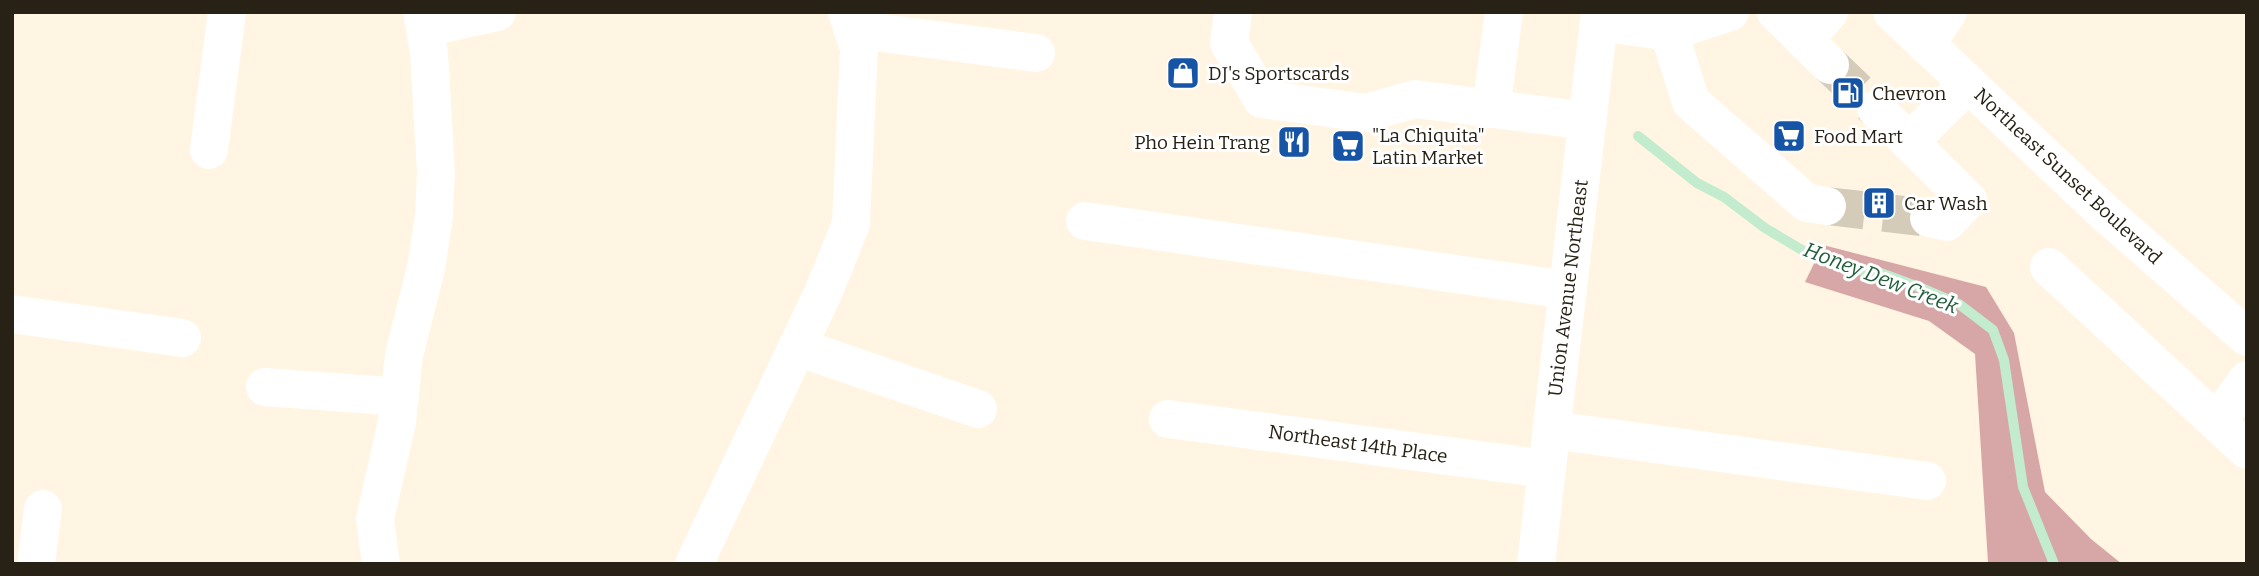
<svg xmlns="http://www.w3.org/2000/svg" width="2259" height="576" viewBox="0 0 2259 576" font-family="Bitter,serif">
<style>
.forest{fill:#d7a7a8}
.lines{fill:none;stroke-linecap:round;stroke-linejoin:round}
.stream{stroke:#c3ebce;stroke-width:10}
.minor-tunnel{stroke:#d4cbb9;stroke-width:38;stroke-dasharray:38 19;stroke-linecap:butt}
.minor{stroke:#fff;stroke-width:38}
.major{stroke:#fff;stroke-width:38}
.labels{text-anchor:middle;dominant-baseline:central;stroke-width:6;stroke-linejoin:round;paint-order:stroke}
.poi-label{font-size:19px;fill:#272215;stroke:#fff;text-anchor:start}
.street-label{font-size:19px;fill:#272215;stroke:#fff}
.water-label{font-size:21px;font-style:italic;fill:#215d39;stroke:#fff}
</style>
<rect width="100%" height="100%" fill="#fff5e2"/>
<!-- forest -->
<path class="forest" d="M 1823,245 L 1986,287 L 2014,333 L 2045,492 L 2091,539 L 2122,564 L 1988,563 L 1975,354 L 1929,321 L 1805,282 Z"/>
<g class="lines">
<!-- stream -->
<path class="stream" d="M 1638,136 L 1697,183 L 1724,197 L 1765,228 L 1812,256 L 1847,269 L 1878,272 L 1924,289 L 1959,304 L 1993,330 L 2004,360 L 2023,487 L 2054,564"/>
<!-- minor-tunnel -->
<g class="minor-tunnel">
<path d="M 1830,65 L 1876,109"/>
<path d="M 1827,206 L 1929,218"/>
</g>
<!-- minor -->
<g class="minor">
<path d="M 1233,12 L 1229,43 L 1262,99 L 1366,113 L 1415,99 L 1588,121"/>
<path d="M 1677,12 L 1669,32 L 1691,102 L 1807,203 L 1827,206"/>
<path d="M 1776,12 L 1830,65"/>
<path d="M 1599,22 L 1669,32 L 1730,12"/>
<path d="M 425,28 L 497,12"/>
<path d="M 852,29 L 1036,53"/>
<path d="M 1804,40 L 1829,12"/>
<path d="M 1926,45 L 1948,12"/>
<path d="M 1491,109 L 1504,12"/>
<path d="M 1876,109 L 1968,200 L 1947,222 L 1929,218"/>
<path d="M 1909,142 L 1968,84"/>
<path d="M 209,150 L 227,12"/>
<path d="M 1085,221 L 1568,290"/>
<path d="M 2049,267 L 2247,450"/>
<path d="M 12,314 L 182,338"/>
<path d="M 797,347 L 978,409"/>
<path d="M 265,387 L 400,397"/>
<path d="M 1168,419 L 1547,469"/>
<path d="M 2217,422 L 2247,380"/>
<path d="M 1552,430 L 1927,481"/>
<path d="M 36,564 L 43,509"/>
<path d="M 381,564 L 375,519 L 397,422 L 404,355 L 426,268 L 434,216 L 436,172 L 429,53 L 422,12"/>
<path d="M 694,564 L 823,293 L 851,224 L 859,48 L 847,12"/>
<path d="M 1536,564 L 1600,12"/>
</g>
<!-- major -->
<g class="major">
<path d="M 1892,12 L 2104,212 L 2247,337"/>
<path d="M 1599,22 L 1603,12"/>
</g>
</g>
<!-- icons -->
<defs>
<symbol id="shop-square" viewBox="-11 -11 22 22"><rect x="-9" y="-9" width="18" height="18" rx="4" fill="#1654a5" stroke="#fff"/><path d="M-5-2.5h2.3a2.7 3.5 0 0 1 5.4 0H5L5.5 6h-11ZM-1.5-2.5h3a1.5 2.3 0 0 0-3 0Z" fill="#fff"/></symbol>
<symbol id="fuel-square" viewBox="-11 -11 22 22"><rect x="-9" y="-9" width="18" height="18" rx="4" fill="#1654a5" stroke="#fff"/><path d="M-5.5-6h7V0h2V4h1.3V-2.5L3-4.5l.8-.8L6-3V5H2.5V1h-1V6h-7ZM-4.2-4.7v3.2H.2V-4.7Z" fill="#fff"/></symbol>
<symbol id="supermarket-square" viewBox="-11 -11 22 22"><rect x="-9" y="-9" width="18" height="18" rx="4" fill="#1654a5" stroke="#fff"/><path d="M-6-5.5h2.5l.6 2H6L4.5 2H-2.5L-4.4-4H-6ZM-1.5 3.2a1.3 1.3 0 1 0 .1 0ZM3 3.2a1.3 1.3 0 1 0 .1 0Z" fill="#fff"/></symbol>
<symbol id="restaurant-square" viewBox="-11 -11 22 22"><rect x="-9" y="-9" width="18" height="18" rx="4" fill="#1654a5" stroke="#fff"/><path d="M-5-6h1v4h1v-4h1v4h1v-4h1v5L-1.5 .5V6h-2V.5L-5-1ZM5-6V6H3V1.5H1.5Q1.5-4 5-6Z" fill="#fff"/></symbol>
<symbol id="building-square" viewBox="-11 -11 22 22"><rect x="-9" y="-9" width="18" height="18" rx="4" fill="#1654a5" stroke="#fff"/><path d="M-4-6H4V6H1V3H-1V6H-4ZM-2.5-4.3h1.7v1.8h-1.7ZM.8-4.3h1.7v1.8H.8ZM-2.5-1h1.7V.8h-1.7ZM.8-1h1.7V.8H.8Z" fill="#fff"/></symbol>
</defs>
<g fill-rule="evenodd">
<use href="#shop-square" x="1164" y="54" width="38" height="38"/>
<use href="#fuel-square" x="1829" y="74" width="38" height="38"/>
<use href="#supermarket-square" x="1770" y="117" width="38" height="38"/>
<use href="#restaurant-square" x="1275" y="123" width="38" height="38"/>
<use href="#supermarket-square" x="1329" y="127" width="38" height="38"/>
<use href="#building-square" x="1860" y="184" width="38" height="38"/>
</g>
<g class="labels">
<!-- poi labels -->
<g class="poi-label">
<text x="1208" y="73">DJ's Sportscards</text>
<text x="1872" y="93">Chevron</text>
<text x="1372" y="135">"La Chiquita"<tspan x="1372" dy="22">Latin Market</tspan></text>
<text x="1814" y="136">Food Mart</text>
<text x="1270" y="142" text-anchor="end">Pho Hein Trang</text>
<text x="1904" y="203">Car Wash</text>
</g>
<!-- street labels -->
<g class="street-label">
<text transform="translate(2068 176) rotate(43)">Northeast Sunset Boulevard</text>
<text transform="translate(1568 288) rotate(-83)">Union Avenue Northeast</text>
<text transform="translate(1358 444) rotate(8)">Northeast 14th Place</text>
</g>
<!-- water labels -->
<g class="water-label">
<text transform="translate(1881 278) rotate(21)">Honey Dew Creek</text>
</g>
</g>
<!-- border -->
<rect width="2259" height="576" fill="none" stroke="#272215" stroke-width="28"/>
</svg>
